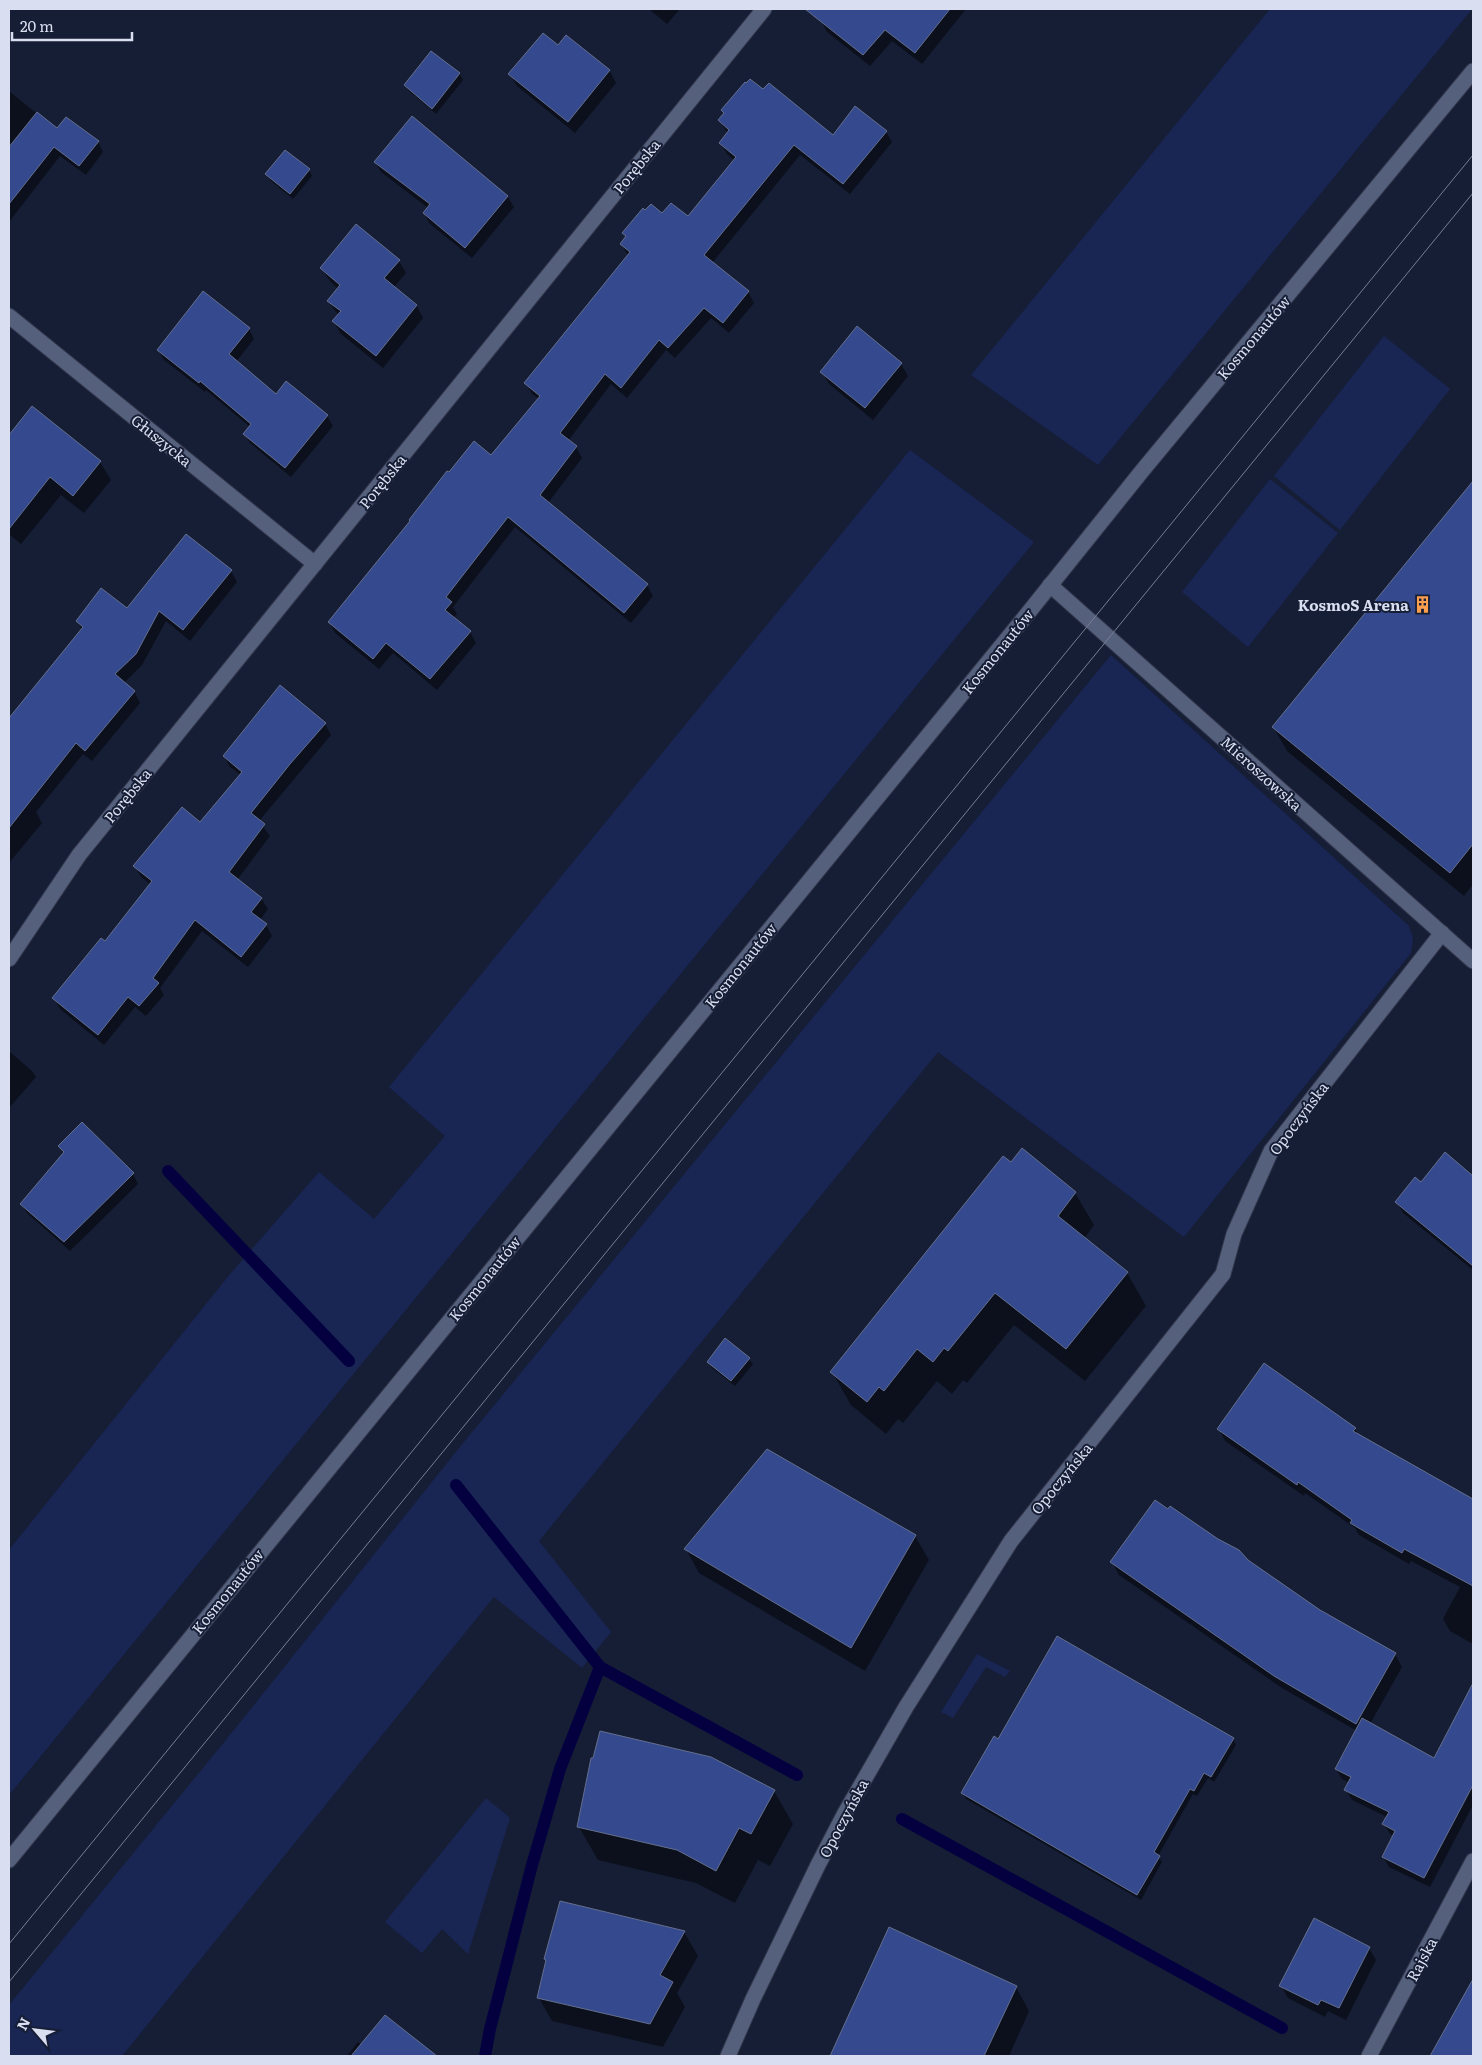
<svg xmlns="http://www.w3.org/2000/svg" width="1482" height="2065" viewBox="0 0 1482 2065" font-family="Literata,serif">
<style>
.green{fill:#192552}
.shadow{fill:#0007}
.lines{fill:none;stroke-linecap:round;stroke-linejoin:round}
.stream{stroke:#040040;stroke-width:12}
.building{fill:#35498f;stroke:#646f8d}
.street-casing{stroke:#32374b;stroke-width:17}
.secondary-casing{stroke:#32374b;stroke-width:17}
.street{stroke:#55607d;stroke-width:15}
.secondary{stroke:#55607d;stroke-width:15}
.tram{stroke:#777e93;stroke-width:1}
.labels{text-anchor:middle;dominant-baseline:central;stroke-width:4;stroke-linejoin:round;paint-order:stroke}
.street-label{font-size:15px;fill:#d9dff0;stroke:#161e36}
.poi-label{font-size:15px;font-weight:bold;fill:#d9dff0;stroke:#161e36;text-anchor:end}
</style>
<rect width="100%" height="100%" fill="#161e36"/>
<!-- green -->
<g class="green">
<path d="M 1270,9 L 1472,9 L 1098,465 L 971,375 Z"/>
<path d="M 1384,336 L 1450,389 L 1340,530 L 1274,476 Z"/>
<path d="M 910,450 L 1034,542 L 9,1795 L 9,1550 L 230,1274 L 319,1172 L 374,1219 L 445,1136 L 389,1087 Z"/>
<path d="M 1270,479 L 1338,533 L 1248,647 L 1182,592 Z"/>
<path d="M 1111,655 L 1409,926 L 1413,938 L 1411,953 L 1184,1237 L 938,1052 L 539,1541 L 611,1632 L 582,1668 L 494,1597 L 122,2056 L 9,2056 L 9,2005 L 234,1730 L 459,1448 Z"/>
<path d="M 977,1654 L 1010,1671 L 1005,1677 L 986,1667 L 953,1718 L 941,1712 Z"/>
<path d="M 486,1798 L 510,1818 L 468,1954 L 442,1929 L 422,1953 L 385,1922 Z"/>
</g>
<!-- shadow -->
<g class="shadow">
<path d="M 649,9 L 680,9 L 667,24 Z"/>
<path d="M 830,9 L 966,9 L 922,64 L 892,41 L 870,66 L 827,32 L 821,20 Z"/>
<path d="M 558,47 L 609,70 L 616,83 L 575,133 L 517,86 L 510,74 Z"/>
<path d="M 431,52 L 460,74 L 463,80 L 436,114 L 409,91 L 405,86 Z"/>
<path d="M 9,91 L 57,130 L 98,142 L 103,152 L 86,175 L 60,156 L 9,222 Z"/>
<path d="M 722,110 L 833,137 L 886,132 L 892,142 L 850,194 L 800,155 L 712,263 L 748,292 L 754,303 L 729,333 L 711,318 L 675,358 L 666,350 L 627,398 L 611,384 L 568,441 L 576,447 L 582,458 L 548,503 L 647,585 L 653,596 L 631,623 L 515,527 L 453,607 L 457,614 L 453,618 L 470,632 L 476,643 L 437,690 L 393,653 L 379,669 L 335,633 L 329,622 L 449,474 L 491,456 L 539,399 L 532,394 L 526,383 L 628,255 L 621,244 L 627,238 L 624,233 L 662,215 L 688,218 L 735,161 L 727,154 L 721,143 L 728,134 L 719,120 L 725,114 Z"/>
<path d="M 375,162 L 507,196 L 514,207 L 472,258 L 430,224 L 424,213 L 428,208 L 381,172 Z"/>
<path d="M 309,170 L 312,176 L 293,199 L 270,180 L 267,174 Z"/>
<path d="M 399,261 L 406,273 L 394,287 L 416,305 L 423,318 L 383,368 L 341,334 L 334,322 L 339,316 L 328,301 L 338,289 L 329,280 L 322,268 Z"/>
<path d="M 857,328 L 901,364 L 908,376 L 873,420 L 829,384 L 822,372 Z"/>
<path d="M 249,329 L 254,339 L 236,362 L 276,396 L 287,383 L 327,416 L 333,426 L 291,477 L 250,443 L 245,434 L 250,427 L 206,390 L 205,392 L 164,360 L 158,350 Z"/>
<path d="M 32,408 L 100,462 L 111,480 L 84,513 L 61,495 L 21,544 L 9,534 L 9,437 Z"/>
<path d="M 1473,483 L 1473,884 L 1464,896 L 1287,751 L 1274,728 Z"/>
<path d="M 231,571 L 237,582 L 190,641 L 166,621 L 142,665 L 124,683 L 134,691 L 140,703 L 92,761 L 83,754 L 36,812 L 42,823 L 9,863 L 9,721 L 82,630 L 77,621 L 128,610 Z"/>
<path d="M 325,724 L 331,735 L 259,821 L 270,836 L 237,880 L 261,898 L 268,909 L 260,920 L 266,925 L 272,936 L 248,967 L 202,931 L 160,988 L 164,995 L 146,1016 L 135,1007 L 104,1045 L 60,1009 L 54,998 L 105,942 L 151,885 L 141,877 L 135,866 L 201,823 L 241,775 L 230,767 L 224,756 Z"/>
<path d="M 10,1052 L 32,1071 L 36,1077 L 9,1108 Z"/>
<path d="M 60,1147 L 133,1174 L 138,1184 L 70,1251 L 27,1213 L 21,1204 L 64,1154 Z"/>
<path d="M 1445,1154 L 1473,1177 L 1473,1270 L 1403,1213 L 1397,1202 L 1421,1184 Z"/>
<path d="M 1011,1164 L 1075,1193 L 1094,1225 L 1084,1239 L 1127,1273 L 1146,1306 L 1085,1381 L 1014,1325 L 967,1383 L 963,1380 L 952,1394 L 937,1381 L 903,1423 L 898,1419 L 886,1434 L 851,1405 L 832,1372 Z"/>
<path d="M 749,1359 L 753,1364 L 735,1386 L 712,1368 L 708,1362 Z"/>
<path d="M 1219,1429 L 1355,1429 L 1359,1436 L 1450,1523 L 1473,1535 L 1473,1644 L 1450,1631 L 1443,1619 L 1460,1587 L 1411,1561 L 1409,1564 L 1359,1535 L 1355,1528 L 1305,1493 L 1304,1496 L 1225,1441 Z"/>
<path d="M 768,1450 L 915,1536 L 929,1560 L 865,1671 L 699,1573 L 686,1549 Z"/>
<path d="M 1248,1561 L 1319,1611 L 1395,1654 L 1402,1667 L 1370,1724 L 1434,1759 L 1468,1732 L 1473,1731 L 1473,1805 L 1430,1887 L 1389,1867 L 1383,1857 L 1394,1836 L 1390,1834 L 1384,1824 L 1387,1817 L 1352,1800 L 1346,1790 L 1350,1783 L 1342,1779 L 1336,1769 L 1357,1731 L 1282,1688 L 1119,1575 L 1112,1562 Z"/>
<path d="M 1233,1739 L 1236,1745 L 1214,1782 L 1208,1778 L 1197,1796 L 1193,1794 L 1158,1856 L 1162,1862 L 1141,1900 L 966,1799 L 963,1793 L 998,1740 Z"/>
<path d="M 774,1791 L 793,1824 L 770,1866 L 758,1860 L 735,1903 L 696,1883 L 598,1860 L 579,1827 Z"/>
<path d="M 890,1929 L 1016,1987 L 1029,2011 L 1009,2056 L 831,2056 Z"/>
<path d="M 684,1932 L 698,1956 L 677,1993 L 685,2007 L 663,2047 L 552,2021 L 539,1998 L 547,1962 L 545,1959 Z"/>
<path d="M 1369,1948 L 1376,1960 L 1346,2020 L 1328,2011 L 1325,2017 L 1288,1998 L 1281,1986 Z"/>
<path d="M 1461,2004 L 1473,2011 L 1473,2056 L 1440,2056 L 1435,2049 Z"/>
<path d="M 386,2016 L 435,2056 L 347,2056 L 358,2042 L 362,2046 Z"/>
</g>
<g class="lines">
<!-- stream -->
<g class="stream">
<path d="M 168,1171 L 349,1361"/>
<path d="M 456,1485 L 600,1667 L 560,1769 L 532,1865 L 490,2029 L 485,2056"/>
<path d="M 600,1667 L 797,1775"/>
<path d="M 902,1819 L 1282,2028"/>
</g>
</g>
<!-- building -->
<g class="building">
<path d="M 805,9 L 950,9 L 915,53 L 885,30 L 863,55 Z"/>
<path d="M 543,33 L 558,45 L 566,35 L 610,70 L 568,122 L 508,74 Z"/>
<path d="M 431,51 L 460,73 L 432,109 L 404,85 Z"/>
<path d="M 750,79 L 763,89 L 769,83 L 833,135 L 855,106 L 887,131 L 843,184 L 794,145 L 704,255 L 749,291 L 723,323 L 704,308 L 668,348 L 659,340 L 621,388 L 605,374 L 560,433 L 577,446 L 540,495 L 648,584 L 624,613 L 508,517 L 446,597 L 452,602 L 445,610 L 471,631 L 430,679 L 386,643 L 373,659 L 328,622 L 410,521 L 409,520 L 447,471 L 449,472 L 474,441 L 491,455 L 540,396 L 524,383 L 630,252 L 620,244 L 626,236 L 622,233 L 643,208 L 645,210 L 651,204 L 662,213 L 671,203 L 688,216 L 736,157 L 719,143 L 729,130 L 718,120 L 724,113 L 721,110 L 745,82 L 746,83 Z"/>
<path d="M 37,112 L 57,128 L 66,117 L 99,141 L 79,166 L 54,147 L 9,204 L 9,147 Z"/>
<path d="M 412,116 L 508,196 L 465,248 L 423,213 L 430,204 L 374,162 Z"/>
<path d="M 285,150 L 310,169 L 290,194 L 265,174 Z"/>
<path d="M 356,224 L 400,260 L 384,278 L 417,305 L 376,356 L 332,321 L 341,311 L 327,301 L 340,285 L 320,268 Z"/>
<path d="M 203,291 L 250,328 L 229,354 L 276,394 L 286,381 L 328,415 L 285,468 L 243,434 L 251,424 L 200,381 L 199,383 L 157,350 Z"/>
<path d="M 857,326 L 902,363 L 865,408 L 820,372 Z"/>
<path d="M 32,406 L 101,461 L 73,496 L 50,477 L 9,529 L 9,435 Z"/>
<path d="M 1473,481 L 1473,844 L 1450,873 L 1272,727 Z"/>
<path d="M 186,534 L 232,570 L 183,630 L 159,611 L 136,654 L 115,674 L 135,691 L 85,751 L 76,743 L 9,828 L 9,718 L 83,627 L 76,621 L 101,588 L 127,608 Z"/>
<path d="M 280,685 L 326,723 L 290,764 L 251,813 L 265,824 L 229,872 L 262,898 L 251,912 L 267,924 L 241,957 L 195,920 L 153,978 L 159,983 L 139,1006 L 128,997 L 98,1035 L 52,998 L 101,938 L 105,941 L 152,881 L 133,866 L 182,807 L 200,822 L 242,772 L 223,756 Z"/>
<path d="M 82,1122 L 134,1173 L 64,1242 L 20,1204 L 64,1152 L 58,1146 Z"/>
<path d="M 1022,1148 L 1076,1192 L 1058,1216 L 1128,1272 L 1066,1349 L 995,1293 L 948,1351 L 944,1348 L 933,1362 L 917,1349 L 884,1391 L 879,1387 L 867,1402 L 830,1372 L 1003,1156 L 1011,1162 Z"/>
<path d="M 1445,1152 L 1473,1176 L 1473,1266 L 1395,1202 L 1415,1177 L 1421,1182 Z"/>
<path d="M 725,1338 L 750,1358 L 731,1381 L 707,1362 Z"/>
<path d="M 1264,1363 L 1356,1428 L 1353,1431 L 1473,1499 L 1473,1586 L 1404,1549 L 1402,1553 L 1350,1523 L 1352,1520 L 1298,1482 L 1297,1485 L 1217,1429 Z"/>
<path d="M 767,1449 L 916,1535 L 851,1648 L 684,1549 Z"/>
<path d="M 1155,1500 L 1168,1509 L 1170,1506 L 1218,1539 L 1239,1550 L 1248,1560 L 1320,1610 L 1396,1653 L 1356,1724 L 1274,1676 L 1110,1562 Z"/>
<path d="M 1057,1636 L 1234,1738 L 1211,1777 L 1204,1773 L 1194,1791 L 1190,1789 L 1154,1852 L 1160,1856 L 1137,1895 L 961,1793 L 994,1736 L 998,1739 Z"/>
<path d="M 1473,1683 L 1473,1785 L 1424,1878 L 1382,1857 L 1395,1831 L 1382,1824 L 1389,1812 L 1344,1790 L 1351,1777 L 1335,1769 L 1362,1718 L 1434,1758 Z"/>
<path d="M 600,1731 L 711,1757 L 775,1790 L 751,1834 L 739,1828 L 716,1871 L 677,1850 L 577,1827 L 591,1758 L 593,1758 Z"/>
<path d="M 560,1901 L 685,1931 L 660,1975 L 673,1982 L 650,2024 L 537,1998 L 546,1960 L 544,1959 Z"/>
<path d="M 1314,1918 L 1370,1947 L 1339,2008 L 1321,2000 L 1318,2005 L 1279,1986 Z"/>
<path d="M 889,1927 L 1017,1986 L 984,2056 L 830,2056 Z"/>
<path d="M 1473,1979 L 1473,2056 L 1430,2056 Z"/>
<path d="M 385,2015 L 437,2056 L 351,2056 Z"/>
</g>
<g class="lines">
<defs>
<g id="street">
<path d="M 9,316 L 315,564"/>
<path d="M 1050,585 L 1473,961"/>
<path d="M 9,959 L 79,855 L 764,9"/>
<path d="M 728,2056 L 753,1999 L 818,1865 L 845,1813 L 906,1707 L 1011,1541 L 1223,1274 L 1234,1234 L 1271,1151 L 1442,933"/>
<path d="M 1369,2056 L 1473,1861"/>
</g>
<path id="secondary" d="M 9,1860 L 1020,623 L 1142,471 L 1473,71"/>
</defs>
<!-- street casing -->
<use href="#street" class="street-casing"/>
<!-- secondary casing -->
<use href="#secondary" class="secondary-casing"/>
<!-- street -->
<use href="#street" class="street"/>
<!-- secondary -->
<use href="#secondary" class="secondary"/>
<!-- tram -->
<g class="tram">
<path d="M 9,1944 L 1473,155"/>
<path d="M 9,1982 L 1473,193"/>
</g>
</g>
<!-- icons -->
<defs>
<symbol id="building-bare" viewBox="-9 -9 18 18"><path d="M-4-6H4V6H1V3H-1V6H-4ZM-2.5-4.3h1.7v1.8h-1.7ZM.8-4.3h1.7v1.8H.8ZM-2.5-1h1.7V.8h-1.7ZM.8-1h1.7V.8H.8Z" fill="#fa9f4f" stroke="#161e36" stroke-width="2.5" paint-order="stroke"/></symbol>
</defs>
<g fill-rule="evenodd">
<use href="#building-bare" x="1410" y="592" width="25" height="25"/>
</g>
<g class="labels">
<!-- street labels -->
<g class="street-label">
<text transform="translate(636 166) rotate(-51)">Porębska</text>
<text transform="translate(1253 337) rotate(-50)">Kosmonautów</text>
<text transform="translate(162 440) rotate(39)">Głuszycka</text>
<text transform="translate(382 481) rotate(-51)">Porębska</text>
<text transform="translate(997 651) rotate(-51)">Kosmonautów</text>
<text transform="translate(1262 773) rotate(42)">Mieroszowska</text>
<text transform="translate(127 795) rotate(-51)">Porębska</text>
<text transform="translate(740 965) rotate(-51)">Kosmonautów</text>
<text transform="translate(1298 1118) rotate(-53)">Opoczyńska</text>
<text transform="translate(484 1278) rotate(-51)">Kosmonautów</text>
<text transform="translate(1061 1478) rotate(-51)">Opoczyńska</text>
<text transform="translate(227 1591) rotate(-51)">Kosmonautów</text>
<text transform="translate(843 1818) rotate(-62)">Opoczyńska</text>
<text transform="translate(1421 1959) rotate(-62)">Rajska</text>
</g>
<!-- poi labels -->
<g class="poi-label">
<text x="1409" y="604">KosmoS Arena</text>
</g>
</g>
<!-- border -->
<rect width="1482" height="2065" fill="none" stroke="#d9dff0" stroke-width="20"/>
<!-- north arrow -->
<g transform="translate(35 2030) rotate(298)" stroke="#161e36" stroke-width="4" paint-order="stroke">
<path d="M0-4L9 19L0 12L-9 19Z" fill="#d9dff0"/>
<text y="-8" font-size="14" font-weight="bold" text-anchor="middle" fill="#d9dff0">N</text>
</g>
<!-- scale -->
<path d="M12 32v8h120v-8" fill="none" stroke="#d9dff0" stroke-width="2.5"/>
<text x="20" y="32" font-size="15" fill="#d9dff0" stroke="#161e36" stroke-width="4" paint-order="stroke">20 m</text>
</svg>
